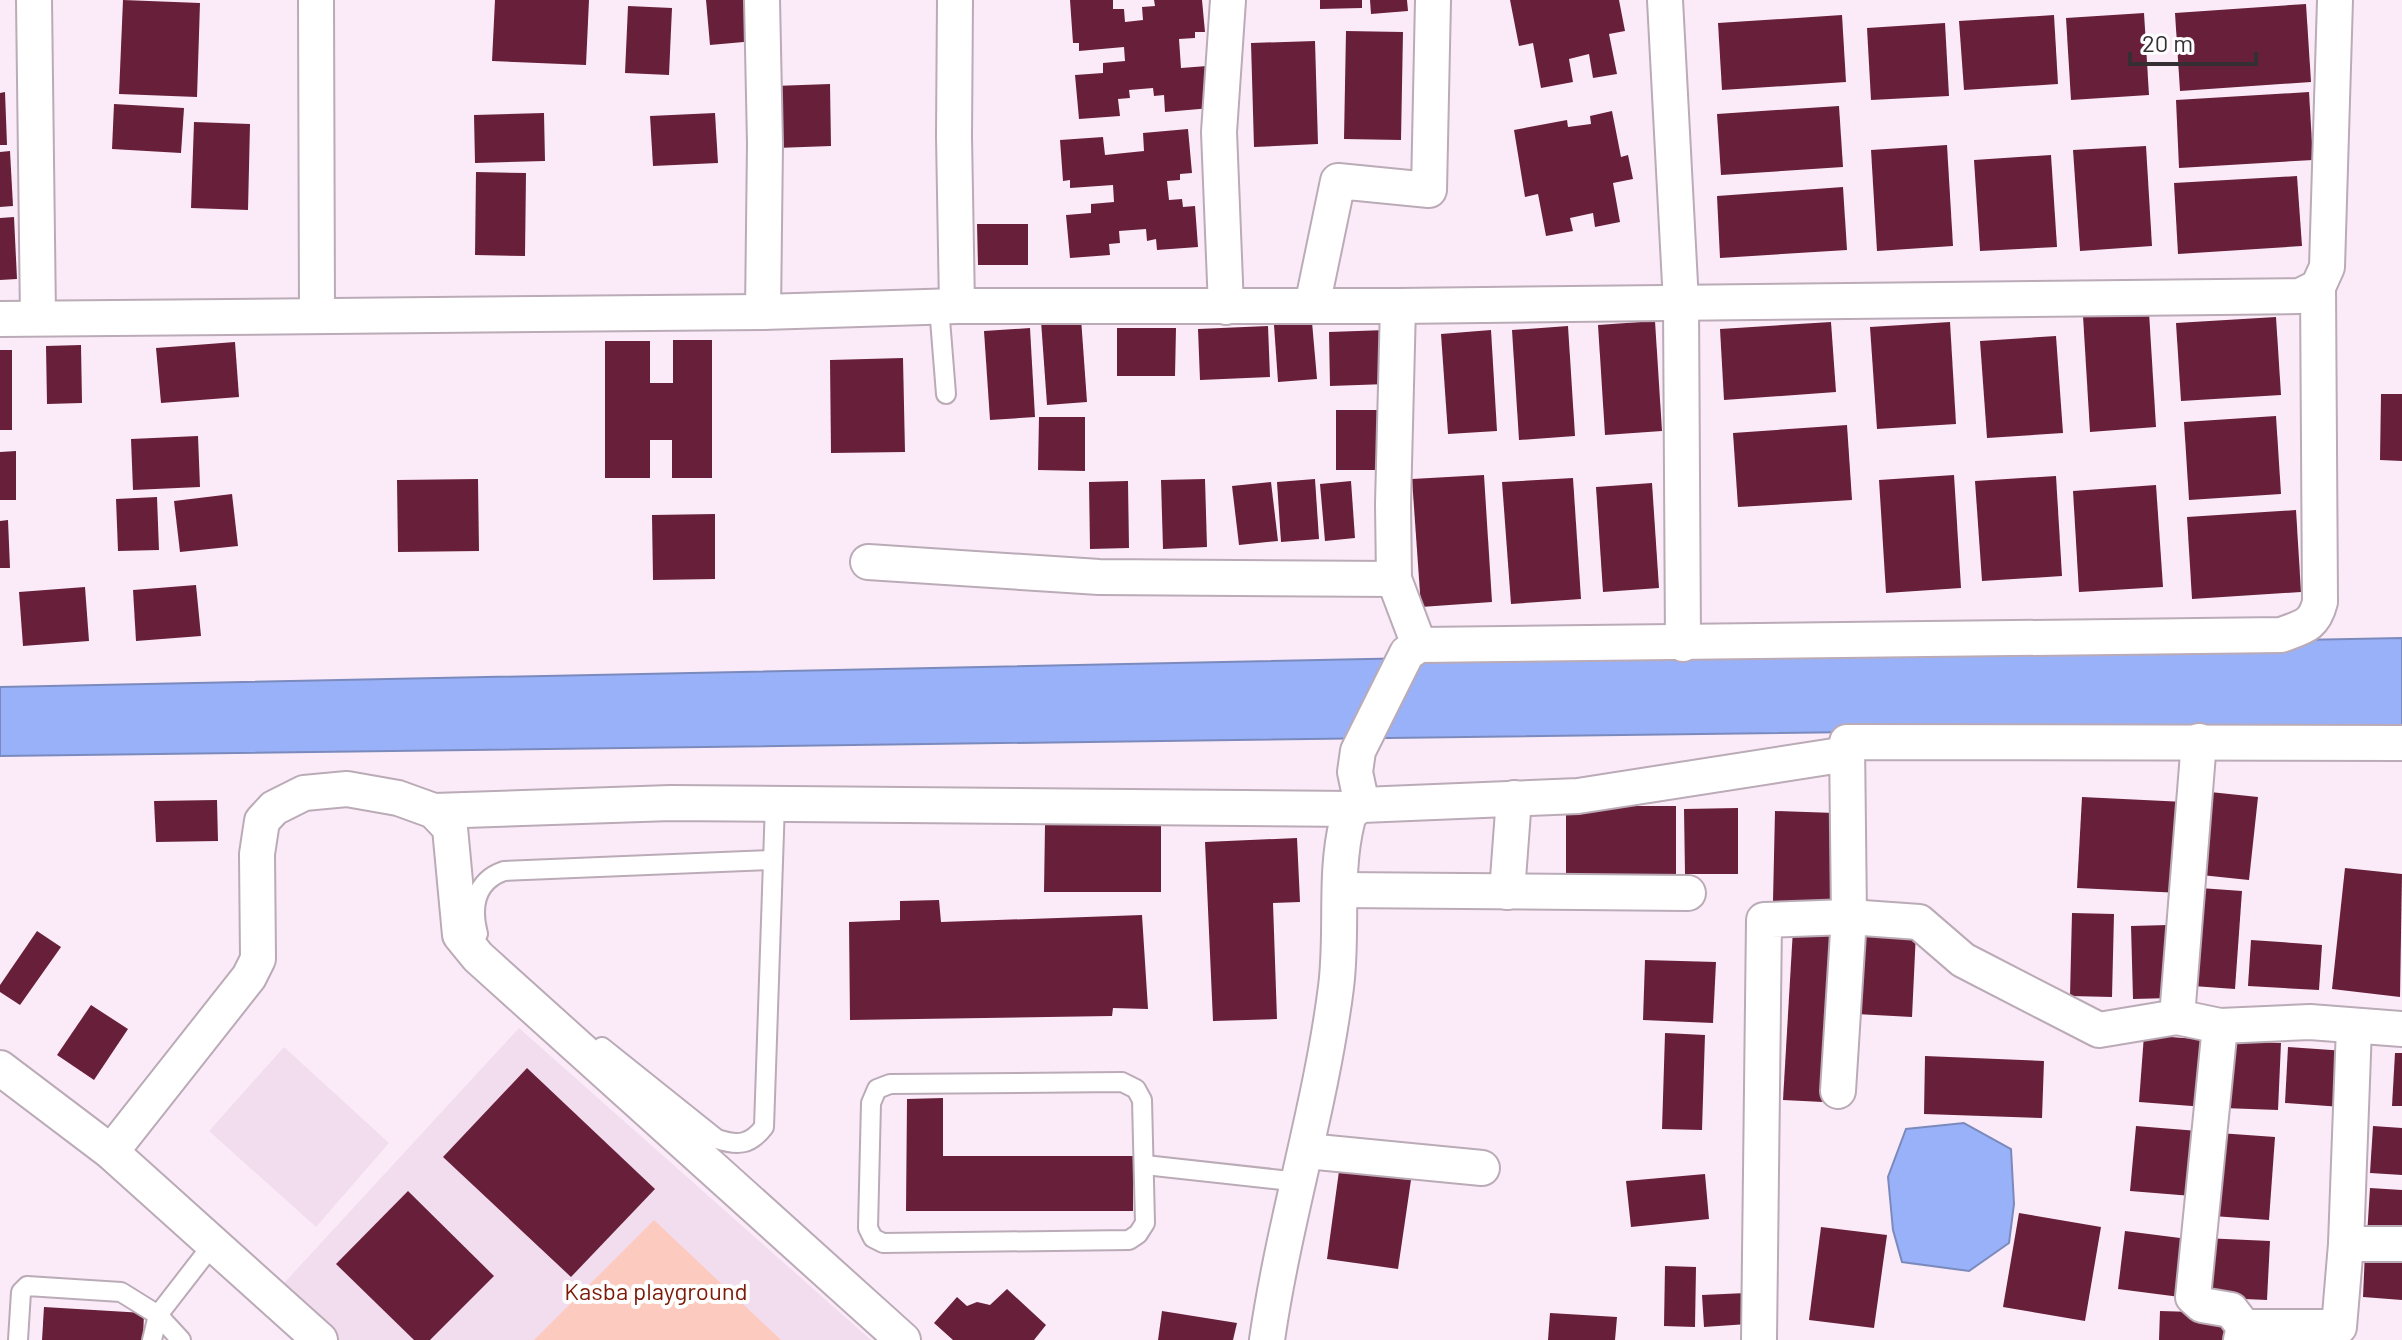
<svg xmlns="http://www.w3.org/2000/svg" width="2402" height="1340" viewBox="0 0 2402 1340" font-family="Barlow,sans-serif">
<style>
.built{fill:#f2ddef}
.green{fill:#fdcabf}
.water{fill:#99b1f8;stroke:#7b8abd;stroke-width:2}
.building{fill:#68203a}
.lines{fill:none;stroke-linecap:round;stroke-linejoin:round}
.service-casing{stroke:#baabb7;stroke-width:22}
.minor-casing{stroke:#baabb7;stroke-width:38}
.service{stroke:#fff;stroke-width:18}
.minor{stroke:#fff;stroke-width:34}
.labels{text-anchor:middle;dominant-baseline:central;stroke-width:8;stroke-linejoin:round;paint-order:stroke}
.park-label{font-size:24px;fill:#7c1907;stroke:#fefefe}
</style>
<rect width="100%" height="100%" fill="#fbebf8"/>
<!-- built -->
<g class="built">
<path d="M 519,1028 L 871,1340 L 325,1340 L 273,1295 Z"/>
<path d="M 284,1047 L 389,1143 L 316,1227 L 209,1131 Z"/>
</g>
<!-- green -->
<path class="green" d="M 654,1220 L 781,1340 L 534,1340 Z"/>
<!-- water -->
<g class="water">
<path d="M 2402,638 L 2402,725 L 0,756 L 0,687 Z"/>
<path d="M 1964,1123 L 2011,1149 L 2014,1204 L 2009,1243 L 1969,1271 L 1902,1262 L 1893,1230 L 1888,1177 L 1906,1129 Z"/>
</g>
<!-- building -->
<g class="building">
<path d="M 123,0 L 200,3 L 197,97 L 119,94 Z"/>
<path d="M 495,0 L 589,0 L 586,65 L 492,61 Z"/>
<path d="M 706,0 L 751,0 L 755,41 L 710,45 Z"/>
<path d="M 1070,0 L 1113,0 L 1113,9 L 1124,9 L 1125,22 L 1143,20 L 1142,7 L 1155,6 L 1154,0 L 1202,0 L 1205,32 L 1195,32 L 1195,38 L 1179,39 L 1181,68 L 1207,66 L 1211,108 L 1165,112 L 1164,95 L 1154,96 L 1153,88 L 1129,90 L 1130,98 L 1118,99 L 1120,116 L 1079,119 L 1075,75 L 1103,73 L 1103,63 L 1125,61 L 1124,47 L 1079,51 L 1079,43 L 1073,43 Z"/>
<path d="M 1320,0 L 1362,0 L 1362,8 L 1320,9 Z"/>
<path d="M 1370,0 L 1407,0 L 1408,11 L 1371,14 Z"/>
<path d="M 1510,0 L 1619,0 L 1625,31 L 1609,34 L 1617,74 L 1593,78 L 1589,54 L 1569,59 L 1573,82 L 1541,88 L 1533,43 L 1519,46 Z"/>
<path d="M 2306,4 L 2311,82 L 2180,91 L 2175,13 Z"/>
<path d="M 628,6 L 672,8 L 669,75 L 625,73 Z"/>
<path d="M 2144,13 L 2149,95 L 2071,100 L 2066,18 Z"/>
<path d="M 1842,15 L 1846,82 L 1722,90 L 1718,23 Z"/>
<path d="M 2054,15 L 2058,84 L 1964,90 L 1959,21 Z"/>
<path d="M 1945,23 L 1949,96 L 1871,100 L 1867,28 Z"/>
<path d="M 1346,31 L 1403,32 L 1401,140 L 1344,139 Z"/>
<path d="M 1315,41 L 1318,144 L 1254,147 L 1251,43 Z"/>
<path d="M 830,84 L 831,146 L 776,148 L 774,86 Z"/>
<path d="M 5,92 L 7,145 L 0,145 L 0,93 Z"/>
<path d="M 2309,92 L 2313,160 L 2179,168 L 2176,100 Z"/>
<path d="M 114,104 L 184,108 L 181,153 L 112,149 Z"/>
<path d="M 1839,106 L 1843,167 L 1721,175 L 1717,114 Z"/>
<path d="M 1612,111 L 1621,157 L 1628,155 L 1633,179 L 1613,183 L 1620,222 L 1595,227 L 1593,213 L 1570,218 L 1573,231 L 1546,236 L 1538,194 L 1525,197 L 1514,130 L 1567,120 L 1568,127 L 1591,124 L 1590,116 Z"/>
<path d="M 544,113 L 545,161 L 475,163 L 474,115 Z"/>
<path d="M 715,113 L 718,163 L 653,166 L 650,116 Z"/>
<path d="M 194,122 L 250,124 L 248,210 L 191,208 Z"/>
<path d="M 1188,129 L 1192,173 L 1180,174 L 1180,180 L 1167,181 L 1169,200 L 1182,199 L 1183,207 L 1195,206 L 1198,247 L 1157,250 L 1156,239 L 1147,241 L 1146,229 L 1119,231 L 1120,243 L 1109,244 L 1110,255 L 1070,258 L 1066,215 L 1091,213 L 1091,204 L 1114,202 L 1113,185 L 1070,188 L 1070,180 L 1063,181 L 1060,140 L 1103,137 L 1105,155 L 1144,151 L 1143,133 Z"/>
<path d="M 1947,145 L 1953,246 L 1877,251 L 1871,150 Z"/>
<path d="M 2146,146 L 2152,246 L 2080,251 L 2073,150 Z"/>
<path d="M 10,151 L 13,206 L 0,207 L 0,152 Z"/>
<path d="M 2051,155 L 2057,247 L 1980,251 L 1974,160 Z"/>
<path d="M 476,172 L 526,173 L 525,256 L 475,255 Z"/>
<path d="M 2297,176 L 2302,246 L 2178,254 L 2174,183 Z"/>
<path d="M 1843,187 L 1847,250 L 1720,258 L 1717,196 Z"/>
<path d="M 14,217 L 17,279 L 0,280 L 0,218 Z"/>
<path d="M 977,224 L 1028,224 L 1028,265 L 978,265 Z"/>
<path d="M 2149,312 L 2156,427 L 2090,432 L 2083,316 Z"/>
<path d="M 2276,317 L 2281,395 L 2181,401 L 2176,323 Z"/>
<path d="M 1081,318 L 1087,402 L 1047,405 L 1041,321 Z"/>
<path d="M 1655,321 L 1662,431 L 1605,435 L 1598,325 Z"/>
<path d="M 1312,322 L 1317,379 L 1278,382 L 1274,325 Z"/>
<path d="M 1831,322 L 1836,392 L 1724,400 L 1720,329 Z"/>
<path d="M 1950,322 L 1956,424 L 1877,429 L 1870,327 Z"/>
<path d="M 1268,326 L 1270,377 L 1200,380 L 1198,329 Z"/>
<path d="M 1568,326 L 1575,436 L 1519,440 L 1512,330 Z"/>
<path d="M 1030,328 L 1035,417 L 990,420 L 984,331 Z"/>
<path d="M 1117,328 L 1176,328 L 1175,376 L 1117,376 Z"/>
<path d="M 1386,330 L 1387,384 L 1330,386 L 1329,332 Z"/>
<path d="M 1491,330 L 1497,431 L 1448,434 L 1441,334 Z"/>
<path d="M 2056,336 L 2063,433 L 1987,438 L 1980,341 Z"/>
<path d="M 673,340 L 712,340 L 712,478 L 672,478 L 672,440 L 650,440 L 650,478 L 605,478 L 605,341 L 650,341 L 650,383 L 673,383 Z"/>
<path d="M 235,342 L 239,397 L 161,403 L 156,348 Z"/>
<path d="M 81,345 L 82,403 L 47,404 L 46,346 Z"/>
<rect x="0" y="350" width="12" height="80"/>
<path d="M 903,358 L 905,452 L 831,453 L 830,360 Z"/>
<path d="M 2381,394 L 2402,394 L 2402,461 L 2380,460 Z"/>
<rect x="1336" y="410" width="57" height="60"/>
<path d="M 2276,416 L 2281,494 L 2189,500 L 2184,422 Z"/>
<path d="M 1039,417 L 1085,417 L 1085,471 L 1038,470 Z"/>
<path d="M 1847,425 L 1852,500 L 1738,507 L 1733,433 Z"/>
<path d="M 198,436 L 200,487 L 133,490 L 131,439 Z"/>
<path d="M 16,451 L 16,500 L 0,500 L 0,452 Z"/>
<path d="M 1484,475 L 1492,602 L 1421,607 L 1412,479 Z"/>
<path d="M 1954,475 L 1961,588 L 1886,593 L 1879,480 Z"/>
<path d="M 2056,476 L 2062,576 L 1982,581 L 1975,481 Z"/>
<path d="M 1573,478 L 1581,599 L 1511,604 L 1502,482 Z"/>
<path d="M 478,479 L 479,551 L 398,552 L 397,480 Z"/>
<path d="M 1205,479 L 1207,547 L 1163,549 L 1161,480 Z"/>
<path d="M 1315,479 L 1319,539 L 1281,542 L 1277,482 Z"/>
<path d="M 1128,481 L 1129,548 L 1090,549 L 1089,482 Z"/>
<path d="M 1351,481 L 1355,538 L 1325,541 L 1320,484 Z"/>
<path d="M 1271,482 L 1278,541 L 1239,545 L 1232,486 Z"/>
<path d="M 1652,483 L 1659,588 L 1603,592 L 1596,487 Z"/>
<path d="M 2156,485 L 2163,587 L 2079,592 L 2073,491 Z"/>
<path d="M 232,494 L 238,546 L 180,552 L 174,501 Z"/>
<path d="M 157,497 L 159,550 L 118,551 L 116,499 Z"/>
<path d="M 2296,510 L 2301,592 L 2192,599 L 2187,517 Z"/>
<path d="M 715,514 L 715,579 L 653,580 L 652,515 Z"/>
<path d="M 8,520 L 10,568 L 0,568 L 0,521 Z"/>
<path d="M 196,585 L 201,636 L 136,641 L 133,590 Z"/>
<path d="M 85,587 L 89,641 L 23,646 L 19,592 Z"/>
<path d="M 2210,792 L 2258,797 L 2249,880 L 2201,875 Z"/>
<path d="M 2082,797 L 2185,802 L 2181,893 L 2077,888 Z"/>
<path d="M 217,800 L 218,841 L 156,842 L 154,801 Z"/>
<rect x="1566" y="806" width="110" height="70"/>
<path d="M 1738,808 L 1738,874 L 1685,874 L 1684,809 Z"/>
<path d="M 1775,811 L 1835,813 L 1834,903 L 1773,901 Z"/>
<path d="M 1045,825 L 1161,825 L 1161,892 L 1044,892 Z"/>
<path d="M 1297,838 L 1300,902 L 1273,903 L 1277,1019 L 1213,1021 L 1205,842 Z"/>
<path d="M 2345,868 L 2402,874 L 2400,997 L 2332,989 Z"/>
<path d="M 2200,888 L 2242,891 L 2235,989 L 2193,986 Z"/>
<path d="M 939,900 L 941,922 L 1142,915 L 1148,1009 L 1113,1008 L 1112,1016 L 850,1020 L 849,922 L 900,920 L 900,901 Z"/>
<path d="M 2072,913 L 2114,914 L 2112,997 L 2070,996 Z"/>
<path d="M 2168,925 L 2171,998 L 2133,999 L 2131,926 Z"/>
<path d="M 1793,929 L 1833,931 L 1823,1102 L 1783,1100 Z"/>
<path d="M 1861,929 L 1916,932 L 1912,1017 L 1856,1014 Z"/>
<path d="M 37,931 L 61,947 L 20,1005 L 0,992 L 0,985 Z"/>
<path d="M 2251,940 L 2322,945 L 2319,990 L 2248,986 Z"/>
<path d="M 1645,960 L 1716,962 L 1713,1023 L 1643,1020 Z"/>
<path d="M 91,1005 L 128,1029 L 94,1080 L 57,1055 Z"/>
<path d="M 1665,1033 L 1705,1035 L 1702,1130 L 1662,1129 Z"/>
<path d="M 2144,1035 L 2210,1040 L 2205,1107 L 2139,1102 Z"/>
<path d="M 2226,1041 L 2281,1043 L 2278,1110 L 2223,1108 Z"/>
<path d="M 2288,1047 L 2346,1051 L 2342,1107 L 2285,1103 Z"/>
<path d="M 2395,1053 L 2402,1053 L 2402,1106 L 2392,1106 Z"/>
<path d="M 1925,1056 L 2044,1061 L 2042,1118 L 1924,1114 Z"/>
<path d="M 527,1068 L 655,1189 L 571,1277 L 443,1157 Z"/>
<path d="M 943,1098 L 943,1156 L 1133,1156 L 1133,1211 L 906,1211 L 907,1099 Z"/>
<path d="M 2136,1126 L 2198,1131 L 2192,1196 L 2130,1191 Z"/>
<path d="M 2373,1126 L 2402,1128 L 2402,1175 L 2370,1173 Z"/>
<path d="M 2219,1133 L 2275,1137 L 2269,1220 L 2213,1216 Z"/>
<path d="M 1339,1171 L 1411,1180 L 1398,1269 L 1327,1259 Z"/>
<path d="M 1705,1174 L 1709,1219 L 1631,1227 L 1626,1181 Z"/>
<path d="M 2370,1188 L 2402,1190 L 2402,1238 L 2367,1236 Z"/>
<path d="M 408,1191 L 494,1276 L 430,1340 L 414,1340 L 336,1264 Z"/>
<path d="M 2019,1213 L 2101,1227 L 2085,1321 L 2003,1307 Z"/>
<path d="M 1821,1227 L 1887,1235 L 1874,1328 L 1809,1320 Z"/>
<path d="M 2125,1231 L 2188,1239 L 2180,1297 L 2118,1289 Z"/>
<path d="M 2203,1238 L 2270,1241 L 2267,1300 L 2200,1297 Z"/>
<path d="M 2365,1252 L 2402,1254 L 2402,1300 L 2363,1297 Z"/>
<path d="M 1665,1266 L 1696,1267 L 1695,1327 L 1664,1326 Z"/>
<path d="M 1007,1289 L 1046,1325 L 1034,1340 L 953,1340 L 934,1323 L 957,1297 L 967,1306 L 977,1302 L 990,1305 Z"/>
<path d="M 1746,1293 L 1748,1324 L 1704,1327 L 1702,1295 Z"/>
<path d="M 44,1307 L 144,1313 L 143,1340 L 42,1340 Z"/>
<path d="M 1162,1311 L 1237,1323 L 1233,1340 L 1158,1340 Z"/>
<path d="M 2160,1311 L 2228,1313 L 2227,1340 L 2159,1340 Z"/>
<path d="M 1550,1313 L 1617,1317 L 1615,1340 L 1548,1340 Z"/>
</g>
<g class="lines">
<defs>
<g id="service">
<path d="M 939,307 L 946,394"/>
<path d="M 478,934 C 471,907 475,881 504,871 L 772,860"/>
<path d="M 602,1047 L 717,1139 C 738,1146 750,1145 764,1127 L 775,803"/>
<path d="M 1122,1082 L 1136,1089 L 1142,1100 L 1145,1223 L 1138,1234 L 1129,1240 L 883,1243 L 873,1238 L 868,1228 L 871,1103 L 877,1089 L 890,1084 Z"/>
<path d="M 1145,1165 L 1300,1182"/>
<path d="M 18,1340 L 21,1292 L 27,1286 L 121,1292 L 158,1315 L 181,1340"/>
<path d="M 152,1340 L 158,1315 L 213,1244"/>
</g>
<g id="minor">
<path d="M 34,0 L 38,318"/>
<path d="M 316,0 L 317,315"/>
<path d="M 762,0 L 765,144 L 763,312"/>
<path d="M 955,0 L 954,136 L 957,306"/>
<path d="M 1665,0 L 1681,303 L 1683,644"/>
<path d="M 1312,306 L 1338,181 L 1429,190 L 1433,0"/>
<path d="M 1398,306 L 1393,504 L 1394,579 L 1419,645"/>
<path d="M 1226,307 L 1219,132 L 1228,0"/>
<path d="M 0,319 L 763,312 L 957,306 L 1398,306 L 2300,296 L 2318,287 L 2327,267 L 2335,0"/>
<path d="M 868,562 L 1099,577 L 1394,579"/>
<path d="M 1362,805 L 1355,772 L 1358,751 L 1407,653 L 1419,645 L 2281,635 C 2303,627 2314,626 2320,602 L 2318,287"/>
<path d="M 434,811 L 450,828 L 460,935 L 478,957 L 903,1340"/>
<path d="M 1340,890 L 1688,893"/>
<path d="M 1507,892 L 1514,798"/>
<path d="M 2177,1017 L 2199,741"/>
<path d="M 2220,1026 L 2193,1297 L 2202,1305 L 2231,1310 L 2244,1327"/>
<path d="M 0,1068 L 111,1152 L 320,1340"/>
<path d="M 1838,1091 L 1849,917 L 1847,742 L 2402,743"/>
<path d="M 1307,1151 L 1482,1168"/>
<path d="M 111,1152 L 249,977 L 258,959 L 257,854 L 262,821 L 274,808 L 304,793 L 347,789 L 398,798 L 434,811 L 671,803 L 1353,809"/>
<path d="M 2346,1244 L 2402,1244"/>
<path d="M 1267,1340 C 1284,1221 1321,1106 1336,987 C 1343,934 1334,874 1347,822 C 1349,813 1354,809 1362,805 L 1578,796 L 1847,754"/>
<path d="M 1759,1340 L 1764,920 L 1849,917 L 1919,922 L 1963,960 L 2099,1030 L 2177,1017 L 2220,1026 L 2310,1022 L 2402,1029"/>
<path d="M 2241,1340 L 2244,1327 L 2339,1327 L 2346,1244 L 2354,1027"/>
</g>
</defs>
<!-- service casing -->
<use href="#service" class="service-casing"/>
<!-- minor casing -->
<use href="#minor" class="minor-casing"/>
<!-- service -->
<use href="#service" class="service"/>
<!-- minor -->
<use href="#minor" class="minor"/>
</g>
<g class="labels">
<!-- park labels -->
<g class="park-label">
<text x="656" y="1290">Kasba playground</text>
</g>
</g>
<!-- scale -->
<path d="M2130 52v12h126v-12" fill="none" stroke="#352f34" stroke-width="4"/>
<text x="2142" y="52" font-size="24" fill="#352f34" stroke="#fefefe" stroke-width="6" paint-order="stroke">20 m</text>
</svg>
